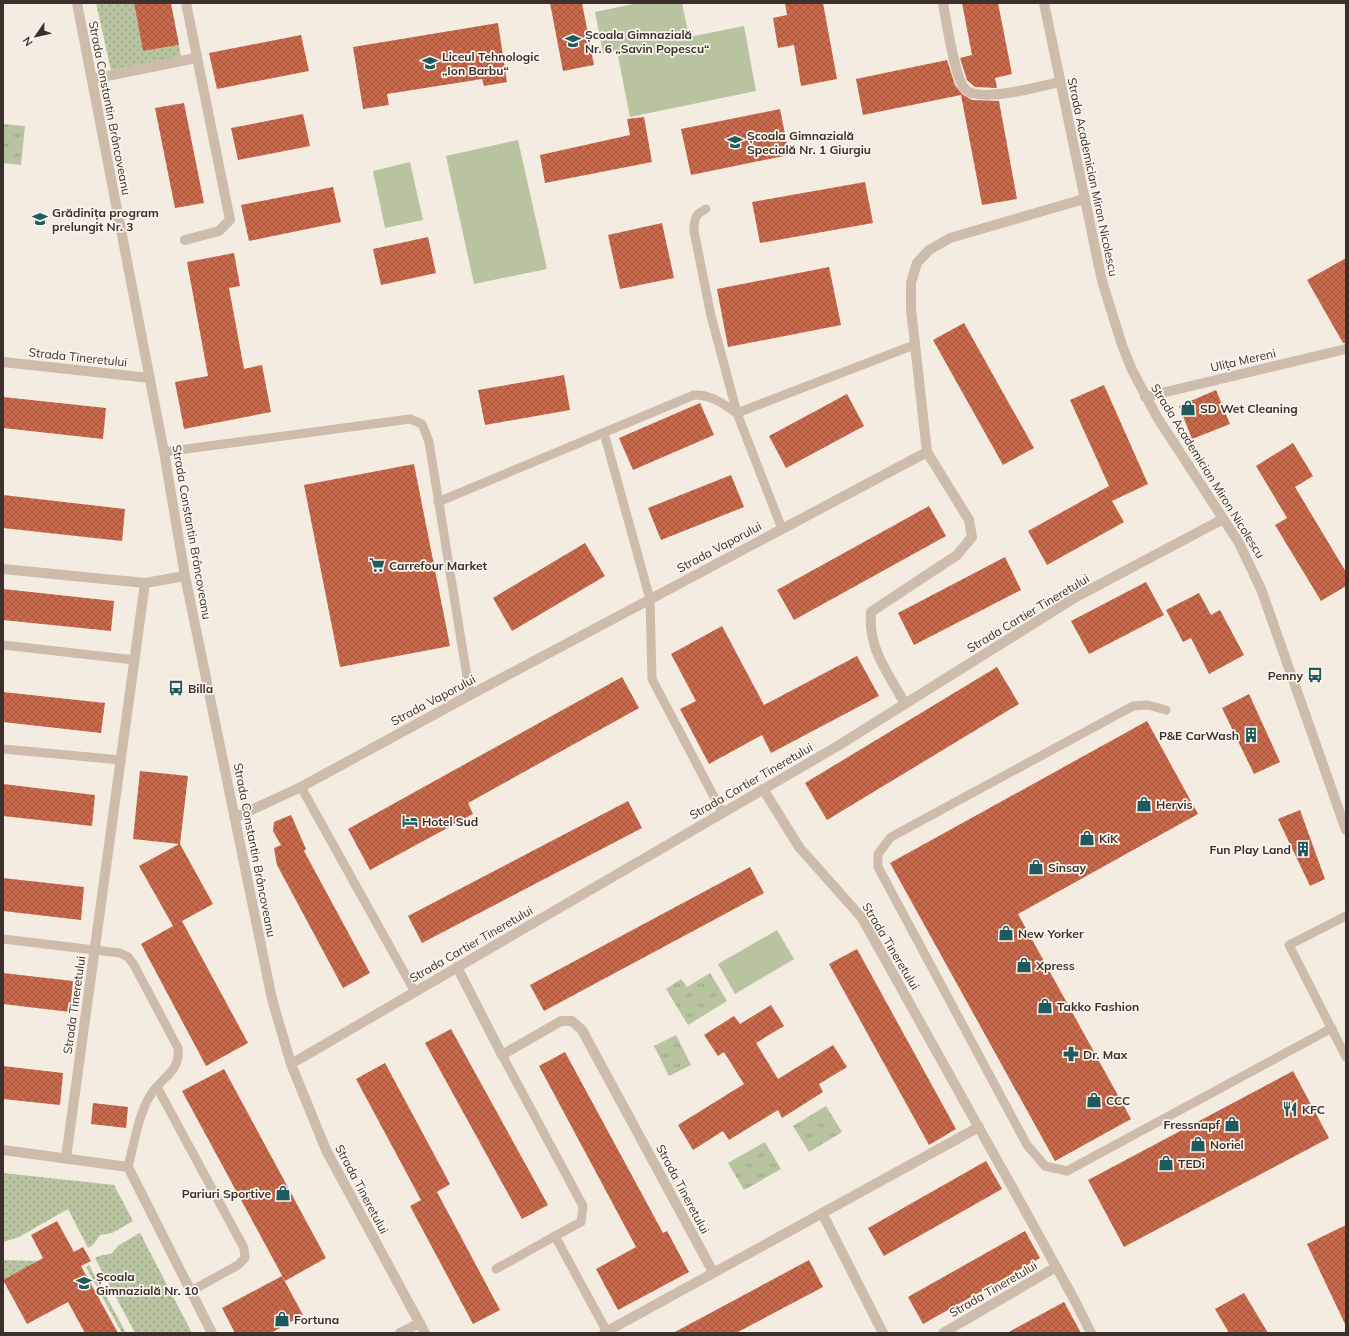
<svg xmlns="http://www.w3.org/2000/svg" width="1349" height="1336" viewBox="0 0 1349 1336" font-family="Mulish,sans-serif">
<style>
.grass{fill:#b8c4a0}
.park{fill:url(#park-tufts)}
.garden{fill:url(#garden-dots)}
.building{fill:url(#building-cross-hatch)}
.lines{fill:none;stroke-linecap:round;stroke-linejoin:round}
.service{stroke:#cdbbac;stroke-width:9}
.minor{stroke:#cdbbac;stroke-width:10}
.tertiary{stroke:#cdbbac;stroke-width:10}
.labels{text-anchor:middle;dominant-baseline:central;stroke-width:3.5;stroke-linejoin:round;paint-order:stroke}
.poi-label{font-size:12px;font-weight:bold;fill:#3b302b;stroke:#fbf5ee;text-anchor:start}
.street-label{font-size:12px;fill:#3b302b;stroke:#fbf5ee}
</style>
<defs>
<pattern id="park-tufts" width="24" height="20" patternUnits="userSpaceOnUse"><rect width="24" height="20" fill="#b8c4a0"/><path d="M3 7l-1-3M5 7V3M7 7l1-3M15 17l-1-3M17 17v-4M19 17l1-3" fill="none" stroke="#97a083"/></pattern>
<pattern id="garden-dots" width="8" height="8" patternUnits="userSpaceOnUse"><rect width="8" height="8" fill="#b8c4a0"/><path d="M2 2h.1M6 6h.1" fill="none" stroke="#97a083" stroke-width="1.8" stroke-linecap="round"/></pattern>
<pattern id="building-cross-hatch" width="8" height="8" patternUnits="userSpaceOnUse"><rect width="8" height="8" fill="#c8694b"/><path d="M0 0l8 8M0 8l8-8" fill="none" stroke="#a4573f"/></pattern>
</defs>
<rect width="100%" height="100%" fill="#f4ebe1"/>
<!-- grass -->
<g class="grass">
<path d="M 638,3 L 682,3 L 689,37 L 744,26 L 756,91 L 630,117 L 617,51 L 603,53 L 595,12 Z"/>
<path d="M 518,140 L 547,269 L 474,284 L 446,156 Z"/>
<path d="M 410,162 L 423,220 L 385,228 L 373,171 Z"/>
<path d="M 777,930 L 794,959 L 735,994 L 718,964 Z"/>
</g>
<!-- park -->
<g class="park">
<path d="M 3,124 L 25,126 L 21,165 L 3,163 Z"/>
<path d="M 710,973 L 727,1001 L 688,1025 L 666,989 L 681,979 L 687,987 Z"/>
<path d="M 676,1035 L 691,1065 L 669,1076 L 654,1046 Z"/>
<path d="M 826,1106 L 842,1132 L 809,1152 L 793,1126 Z"/>
<path d="M 765,1142 L 781,1169 L 744,1190 L 728,1163 Z"/>
</g>
<!-- garden -->
<g class="garden">
<path d="M 96,3 L 134,3 L 143,51 L 179,45 L 181,57 L 111,70 Z"/>
<path d="M 3,1173 L 114,1185 L 133,1221 L 112,1233 L 100,1235 L 93,1245 L 88,1248 L 68,1209 L 19,1237 L 3,1242 Z"/>
<path d="M 140,1233 L 192,1333 L 135,1333 L 95,1258 L 102,1255 L 111,1254 L 119,1245 Z"/>
<path d="M 3,1260 L 38,1261 L 3,1280 Z"/>
<path d="M 89,1265 L 126,1333 L 122,1333 L 86,1267 Z"/>
</g>
<!-- building -->
<g class="building">
<path d="M 134,3 L 171,3 L 179,45 L 143,51 Z"/>
<path d="M 550,3 L 582,3 L 594,65 L 563,71 Z"/>
<path d="M 785,3 L 823,3 L 837,79 L 801,86 L 794,45 L 778,48 L 773,18 L 787,15 Z"/>
<path d="M 962,3 L 998,3 L 1012,74 L 995,78 L 997,88 L 975,87 L 967,80 L 960,58 L 972,55 Z"/>
<path d="M 498,23 L 507,82 L 484,86 L 482,79 L 387,94 L 389,105 L 363,109 L 353,47 Z"/>
<path d="M 301,35 L 309,71 L 217,89 L 209,53 Z"/>
<path d="M 947,60 L 955,85 L 962,94 L 972,100 L 999,101 L 1017,199 L 982,205 L 961,95 L 863,115 L 856,79 Z"/>
<path d="M 184,103 L 204,203 L 175,208 L 155,108 Z"/>
<path d="M 780,109 L 789,155 L 691,175 L 681,129 Z"/>
<path d="M 303,114 L 310,146 L 238,160 L 231,128 Z"/>
<path d="M 644,117 L 652,162 L 545,183 L 540,155 L 630,135 L 627,119 Z"/>
<path d="M 865,182 L 873,223 L 760,243 L 752,202 Z"/>
<path d="M 333,187 L 341,222 L 249,241 L 241,205 Z"/>
<path d="M 662,223 L 674,278 L 620,289 L 608,235 Z"/>
<path d="M 428,237 L 436,273 L 381,285 L 373,249 Z"/>
<path d="M 234,253 L 240,286 L 229,288 L 244,369 L 262,365 L 271,412 L 184,429 L 175,382 L 208,376 L 187,262 Z"/>
<path d="M 1346,258 L 1346,343 L 1343,343 L 1307,280 Z"/>
<path d="M 829,267 L 841,325 L 728,347 L 717,289 Z"/>
<path d="M 964,323 L 1034,448 L 1003,465 L 933,340 Z"/>
<path d="M 564,375 L 570,410 L 485,425 L 478,390 Z"/>
<path d="M 1104,385 L 1148,484 L 1112,501 L 1124,522 L 1047,565 L 1028,531 L 1109,486 L 1070,400 Z"/>
<path d="M 1216,390 L 1230,424 L 1192,439 L 1179,406 Z"/>
<path d="M 847,394 L 864,426 L 786,468 L 769,436 Z"/>
<path d="M 3,397 L 106,408 L 103,439 L 3,428 Z"/>
<path d="M 700,403 L 714,435 L 633,470 L 619,438 Z"/>
<path d="M 1293,443 L 1313,476 L 1295,487 L 1346,572 L 1346,586 L 1321,601 L 1275,525 L 1287,518 L 1256,466 Z"/>
<path d="M 414,464 L 450,646 L 340,667 L 304,485 Z"/>
<path d="M 731,475 L 744,507 L 661,540 L 648,508 Z"/>
<path d="M 3,495 L 125,509 L 122,541 L 3,528 Z"/>
<path d="M 929,506 L 946,536 L 794,620 L 777,590 Z"/>
<path d="M 585,543 L 605,576 L 512,631 L 493,598 Z"/>
<path d="M 1005,557 L 1021,590 L 914,645 L 898,613 Z"/>
<path d="M 1146,582 L 1164,615 L 1089,654 L 1071,621 Z"/>
<path d="M 3,589 L 114,601 L 111,631 L 3,620 Z"/>
<path d="M 1199,593 L 1211,615 L 1220,610 L 1244,655 L 1209,674 L 1191,638 L 1183,642 L 1166,610 Z"/>
<path d="M 722,626 L 764,705 L 857,656 L 879,696 L 771,753 L 762,735 L 709,764 L 680,709 L 696,701 L 671,654 Z"/>
<path d="M 997,667 L 1019,704 L 827,820 L 805,783 Z"/>
<path d="M 622,677 L 639,708 L 468,803 L 473,814 L 370,870 L 348,829 Z"/>
<path d="M 3,692 L 105,703 L 101,733 L 3,722 Z"/>
<path d="M 1249,694 L 1280,762 L 1254,774 L 1222,708 Z"/>
<path d="M 1147,721 L 1198,814 L 1018,914 L 1131,1119 L 1055,1161 L 890,863 Z"/>
<path d="M 140,771 L 188,776 L 180,844 L 213,904 L 182,921 L 248,1043 L 206,1066 L 141,944 L 173,926 L 139,866 L 179,844 L 133,839 Z"/>
<path d="M 3,784 L 95,795 L 92,826 L 3,816 Z"/>
<path d="M 628,801 L 642,828 L 422,943 L 408,916 Z"/>
<path d="M 1300,810 L 1325,879 L 1310,886 L 1278,819 Z"/>
<path d="M 291,815 L 306,849 L 304,851 L 370,973 L 343,988 L 277,865 L 274,848 L 281,845 L 273,831 L 274,822 Z"/>
<path d="M 750,867 L 764,893 L 544,1011 L 530,985 Z"/>
<path d="M 3,878 L 84,887 L 81,920 L 3,911 Z"/>
<path d="M 857,949 L 956,1129 L 929,1145 L 829,964 Z"/>
<path d="M 3,973 L 73,981 L 70,1012 L 3,1004 Z"/>
<path d="M 771,1005 L 784,1026 L 756,1043 L 778,1079 L 833,1045 L 847,1067 L 819,1084 L 823,1092 L 782,1118 L 778,1110 L 729,1140 L 723,1131 L 693,1150 L 678,1125 L 744,1084 L 724,1052 L 718,1056 L 704,1035 L 734,1016 L 740,1024 Z"/>
<path d="M 451,1029 L 548,1205 L 522,1219 L 425,1043 Z"/>
<path d="M 565,1052 L 663,1233 L 667,1231 L 689,1272 L 618,1310 L 596,1269 L 636,1247 L 539,1066 Z"/>
<path d="M 385,1063 L 450,1184 L 437,1192 L 500,1310 L 473,1324 L 410,1206 L 421,1200 L 356,1079 Z"/>
<path d="M 3,1066 L 63,1073 L 60,1105 L 3,1099 Z"/>
<path d="M 224,1069 L 326,1258 L 285,1281 L 182,1091 Z"/>
<path d="M 1293,1071 L 1329,1138 L 1124,1247 L 1088,1180 Z"/>
<path d="M 93,1103 L 128,1107 L 126,1128 L 91,1124 Z"/>
<path d="M 986,1161 L 1002,1189 L 884,1256 L 868,1228 Z"/>
<path d="M 57,1221 L 74,1252 L 83,1247 L 91,1261 L 81,1266 L 118,1333 L 85,1333 L 68,1302 L 27,1324 L 3,1280 L 43,1258 L 31,1235 Z"/>
<path d="M 1346,1225 L 1346,1326 L 1307,1244 Z"/>
<path d="M 1025,1231 L 1040,1258 L 923,1324 L 908,1297 Z"/>
<path d="M 809,1260 L 823,1287 L 736,1333 L 673,1333 Z"/>
<path d="M 282,1276 L 303,1315 L 271,1333 L 235,1333 L 222,1308 Z"/>
<path d="M 1244,1293 L 1268,1333 L 1229,1333 L 1215,1309 Z"/>
<path d="M 1064,1302 L 1081,1333 L 1007,1333 Z"/>
</g>
<g class="lines">
<!-- service -->
<g class="service">
<path d="M 706,209 C 695,214 694,219 694,231 L 711,316 L 737,413 L 782,529"/>
<path d="M 604,433 L 650,599 L 652,679 L 722,812"/>
<path d="M 164,452 L 410,419 L 422,424 L 429,442 L 470,695"/>
<path d="M 438,502 L 694,395 C 711,394 723,404 737,413 L 914,345"/>
<path d="M 3,645 L 135,660"/>
<path d="M 1166,710 L 1148,705 L 1133,706 L 891,837 L 878,854 L 878,867 L 1027,1145 L 1045,1166 L 1067,1171 L 1332,1028"/>
<path d="M 3,749 L 121,760"/>
<path d="M 301,787 L 415,992"/>
<path d="M 1346,916 L 1289,945 L 1346,1057"/>
<path d="M 3,939 L 120,953 L 128,957 L 134,965 L 178,1048 C 181,1071 163,1076 151,1094 C 138,1115 134,1144 128,1167"/>
<path d="M 502,1055 L 583,1206 L 581,1222 L 555,1236 L 607,1332"/>
<path d="M 157,1087 L 244,1248 L 245,1258 L 238,1265 L 191,1291"/>
<path d="M 496,1269 L 555,1236"/>
</g>
<!-- minor -->
<g class="minor">
<path d="M 943,3 C 946,19 955,79 965,89 C 980,104 1039,86 1060,82"/>
<path d="M 92,79 L 196,58"/>
<path d="M 185,240 L 219,231 L 230,220 L 186,3"/>
<path d="M 3,362 L 150,378"/>
<path d="M 1145,397 L 1346,349"/>
<path d="M 927,452 L 911,309 L 911,283 L 917,263 L 929,250 L 950,238 L 1084,199"/>
<path d="M 3,569 L 145,583 L 185,576"/>
<path d="M 763,789 L 799,847 L 862,918 L 1017,1196 L 1075,1301 L 1091,1333"/>
<path d="M 236,817 L 301,787 L 470,695 L 927,452 L 969,520 L 972,537 L 957,555 L 871,612 C 868,650 888,672 905,704"/>
<path d="M 457,967 L 502,1055 L 561,1021 L 572,1021 L 582,1030 L 713,1272"/>
<path d="M 291,1064 L 836,747 L 1076,597 L 1223,519"/>
<path d="M 3,1150 L 128,1167 L 212,1333"/>
<path d="M 66,1158 L 145,583"/>
<path d="M 822,1213 L 883,1333"/>
<path d="M 400,1333 L 420,1323"/>
<path d="M 604,1333 L 979,1127"/>
<path d="M 943,1333 L 1056,1267"/>
</g>
<!-- tertiary -->
<g class="tertiary">
<path d="M 77,3 L 164,452 L 185,576 L 272,999 L 291,1064 L 326,1150 L 425,1333"/>
<path d="M 1044,3 L 1102,281 L 1122,345 L 1132,370 L 1157,417 L 1239,543 L 1261,589 L 1346,830"/>
</g>
</g>
<!-- icons -->
<defs>
<symbol id="school-bare" viewBox="-9 -9 18 18"><path d="M0-5L7-2L0 1L-7-2ZM-4 1L0 2.5L4 1V4Q0 6-4 4Z" fill="#1f5a5e" stroke="#fbf5ee" stroke-width="2.5" paint-order="stroke"/></symbol>
<symbol id="shop-bare" viewBox="-9 -9 18 18"><path d="M-5-2.5h2.3a2.7 3.5 0 0 1 5.4 0H5L5.5 6h-11ZM-1.5-2.5h3a1.5 2.3 0 0 0-3 0Z" fill="#1f5a5e" stroke="#fbf5ee" stroke-width="2.5" paint-order="stroke"/></symbol>
<symbol id="supermarket-bare" viewBox="-9 -9 18 18"><path d="M-6-5.5h2.5l.6 2H6L4.5 2H-2.5L-4.4-4H-6ZM-1.5 3.2a1.3 1.3 0 1 0 .1 0ZM3 3.2a1.3 1.3 0 1 0 .1 0Z" fill="#1f5a5e" stroke="#fbf5ee" stroke-width="2.5" paint-order="stroke"/></symbol>
<symbol id="bus-bare" viewBox="-9 -9 18 18"><path d="M-5-6H5V4H4V6H2V4H-2V6H-4V4H-5ZM-3.5-4V0h7V-4ZM-3.5 1.2v1.5H-2V1.2ZM2 1.2v1.5H3.5V1.2Z" fill="#1f5a5e" stroke="#fbf5ee" stroke-width="2.5" paint-order="stroke"/></symbol>
<symbol id="building-bare" viewBox="-9 -9 18 18"><path d="M-4-6H4V6H1V3H-1V6H-4ZM-2.5-4.3h1.7v1.8h-1.7ZM.8-4.3h1.7v1.8H.8ZM-2.5-1h1.7V.8h-1.7ZM.8-1h1.7V.8H.8Z" fill="#1f5a5e" stroke="#fbf5ee" stroke-width="2.5" paint-order="stroke"/></symbol>
<symbol id="hotel-bare" viewBox="-9 -9 18 18"><path d="M-6-4.5h1.5V1H6V5H4.5V3h-9V5H-6ZM-4 0a1.8 1.8 0 1 1 3.6 0ZM.5 0V-2.5h3Q6-2.5 6 0Z" fill="#1f5a5e" stroke="#fbf5ee" stroke-width="2.5" paint-order="stroke"/></symbol>
<symbol id="pharmacy-bare" viewBox="-9 -9 18 18"><path d="M-2-6h4v4h4v4h-4v4h-4v-4h-4v-4h4Z" fill="#1f5a5e" stroke="#fbf5ee" stroke-width="2.5" paint-order="stroke"/></symbol>
<symbol id="restaurant-bare" viewBox="-9 -9 18 18"><path d="M-5-6h1v4h1v-4h1v4h1v-4h1v5L-1.5 .5V6h-2V.5L-5-1ZM5-6V6H3V1.5H1.5Q1.5-4 5-6Z" fill="#1f5a5e" stroke="#fbf5ee" stroke-width="2.5" paint-order="stroke"/></symbol>
</defs>
<g fill-rule="evenodd">
<use href="#school-bare" x="562" y="30" width="22" height="22"/>
<use href="#school-bare" x="419" y="52" width="22" height="22"/>
<use href="#school-bare" x="724" y="131" width="22" height="22"/>
<use href="#school-bare" x="29" y="208" width="22" height="22"/>
<use href="#shop-bare" x="1177" y="397" width="22" height="22"/>
<use href="#supermarket-bare" x="366" y="554" width="22" height="22"/>
<use href="#bus-bare" x="1304" y="664" width="22" height="22"/>
<use href="#bus-bare" x="165" y="677" width="22" height="22"/>
<use href="#building-bare" x="1240" y="724" width="22" height="22"/>
<use href="#shop-bare" x="1133" y="793" width="22" height="22"/>
<use href="#hotel-bare" x="399" y="810" width="22" height="22"/>
<use href="#shop-bare" x="1076" y="827" width="22" height="22"/>
<use href="#building-bare" x="1292" y="838" width="22" height="22"/>
<use href="#shop-bare" x="1025" y="856" width="22" height="22"/>
<use href="#shop-bare" x="995" y="922" width="22" height="22"/>
<use href="#shop-bare" x="1013" y="954" width="22" height="22"/>
<use href="#shop-bare" x="1034" y="995" width="22" height="22"/>
<use href="#pharmacy-bare" x="1060" y="1043" width="22" height="22"/>
<use href="#shop-bare" x="1083" y="1089" width="22" height="22"/>
<use href="#restaurant-bare" x="1279" y="1098" width="22" height="22"/>
<use href="#shop-bare" x="1221" y="1113" width="22" height="22"/>
<use href="#shop-bare" x="1187" y="1133" width="22" height="22"/>
<use href="#shop-bare" x="1155" y="1152" width="22" height="22"/>
<use href="#shop-bare" x="272" y="1182" width="22" height="22"/>
<use href="#school-bare" x="73" y="1272" width="22" height="22"/>
<use href="#shop-bare" x="271" y="1308" width="22" height="22"/>
</g>
<g class="labels">
<!-- poi labels -->
<g class="poi-label">
<text x="585" y="34">Școala Gimnazială<tspan x="585" dy="14">Nr. 6 „Savin Popescu“</tspan></text>
<text x="442" y="56">Liceul Tehnologic<tspan x="442" dy="14">„Ion Barbu“</tspan></text>
<text x="747" y="135">Școala Gimnazială<tspan x="747" dy="14">Specială Nr. 1 Giurgiu</tspan></text>
<text x="52" y="212">Grădinița program<tspan x="52" dy="14">prelungit Nr. 3</tspan></text>
<text x="1200" y="408">SD Wet Cleaning</text>
<text x="389" y="565">Carrefour Market</text>
<text x="1303" y="675" text-anchor="end">Penny</text>
<text x="188" y="688">Billa</text>
<text x="1239" y="735" text-anchor="end">P&amp;E CarWash</text>
<text x="1156" y="804">Hervis</text>
<text x="422" y="821">Hotel Sud</text>
<text x="1099" y="838">KiK</text>
<text x="1291" y="849" text-anchor="end">Fun Play Land</text>
<text x="1048" y="867">Sinsay</text>
<text x="1018" y="933">New Yorker</text>
<text x="1036" y="965">Xpress</text>
<text x="1057" y="1006">Takko Fashion</text>
<text x="1083" y="1054">Dr. Max</text>
<text x="1106" y="1100">CCC</text>
<text x="1302" y="1109">KFC</text>
<text x="1220" y="1124" text-anchor="end">Fressnapf</text>
<text x="1210" y="1144">Noriel</text>
<text x="1178" y="1163">TEDi</text>
<text x="271" y="1193" text-anchor="end">Pariuri Sportive</text>
<text x="96" y="1276">Școala<tspan x="96" dy="14">Gimnazială Nr. 10</tspan></text>
<text x="294" y="1319">Fortuna</text>
</g>
<!-- street labels -->
<g class="street-label">
<text transform="translate(110 108) rotate(79)">Strada Constantin Brâncoveanu</text>
<text transform="translate(1093 177) rotate(78)">Strada Academician Miron Nicolescu</text>
<text transform="translate(78 357) rotate(6)">Strada Tineretului</text>
<text transform="translate(1243 360) rotate(-13)">Ulița Mereni</text>
<text transform="translate(1208 471) rotate(58)">Strada Academician Miron Nicolescu</text>
<text transform="translate(192 532) rotate(80)">Strada Constantin Brâncoveanu</text>
<text transform="translate(719 547) rotate(-28)">Strada Vaporului</text>
<text transform="translate(1028 613) rotate(-31)">Strada Cartier Tineretului</text>
<text transform="translate(433 700) rotate(-28)">Strada Vaporului</text>
<text transform="translate(751 781) rotate(-30)">Strada Cartier Tineretului</text>
<text transform="translate(255 850) rotate(79)">Strada Constantin Brâncoveanu</text>
<text transform="translate(471 944) rotate(-30)">Strada Cartier Tineretului</text>
<text transform="translate(891 946) rotate(59)">Strada Tineretului</text>
<text transform="translate(74 1005) rotate(-82)">Strada Tineretului</text>
<text transform="translate(362 1189) rotate(62)">Strada Tineretului</text>
<text transform="translate(683 1189) rotate(62)">Strada Tineretului</text>
<text transform="translate(993 1289) rotate(-30)">Strada Tineretului</text>
</g>
</g>
<!-- border -->
<rect width="1349" height="1336" fill="none" stroke="#3b302b" stroke-width="8"/>
<!-- north arrow -->
<g transform="translate(36 36) rotate(236)" stroke="#fbf5ee" stroke-width="3" paint-order="stroke">
<path d="M0-3L7 15L0 10L-7 15Z" fill="#3b302b"/>
<text y="-6" font-size="11" font-weight="bold" text-anchor="middle" fill="#3b302b">N</text>
</g>
</svg>
